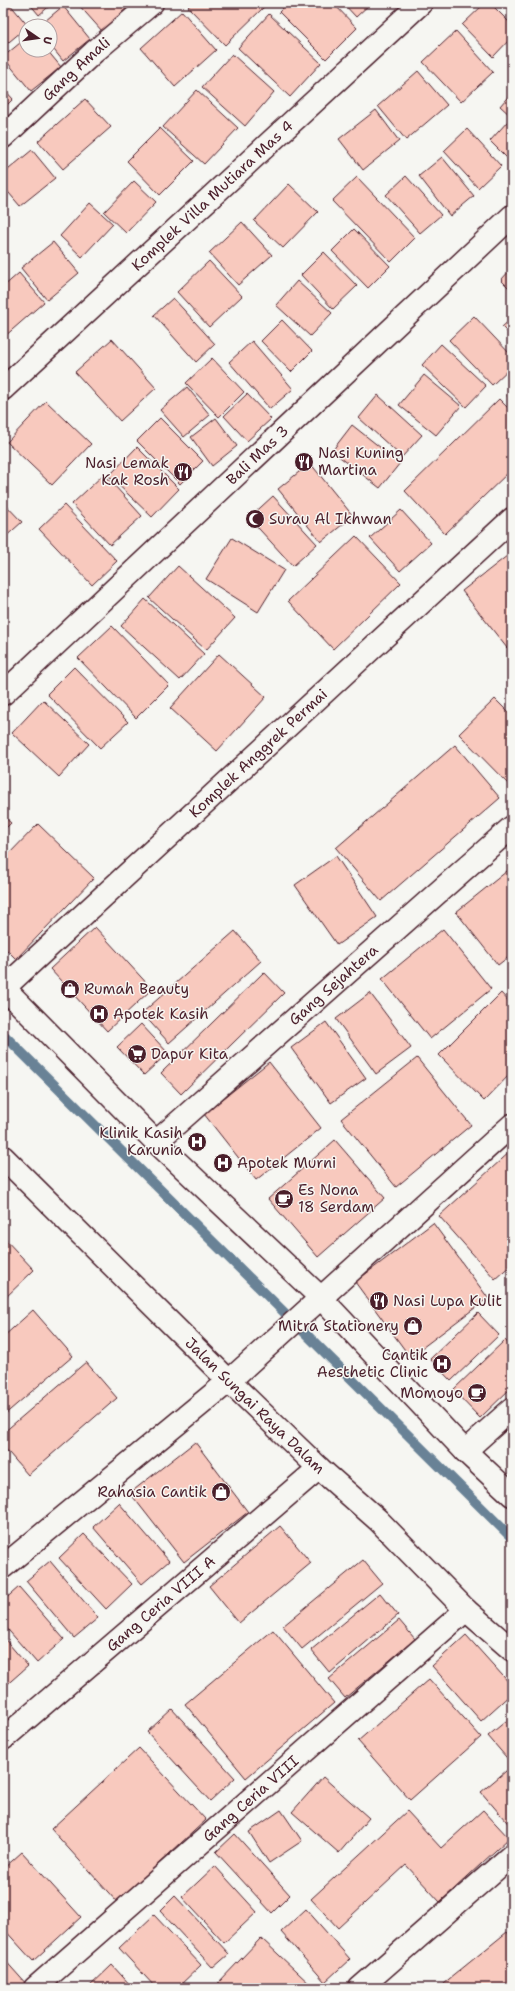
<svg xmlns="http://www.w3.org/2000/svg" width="515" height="1991" viewBox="0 0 515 1991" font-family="'Shantell Sans',sans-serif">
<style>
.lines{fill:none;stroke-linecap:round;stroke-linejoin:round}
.stream{stroke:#698296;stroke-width:10}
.building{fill:#f8c9be;stroke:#4a1f2b}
.minor-casing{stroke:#4a1f2b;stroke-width:25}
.minor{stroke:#f6f6f2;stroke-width:22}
.labels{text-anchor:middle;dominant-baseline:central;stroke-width:3;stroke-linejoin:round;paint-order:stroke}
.street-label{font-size:15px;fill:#4a1f2b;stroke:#f6f6f2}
.poi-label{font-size:15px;fill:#4a1f2b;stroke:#f6f6f2;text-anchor:start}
</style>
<rect width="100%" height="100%" fill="#f6f6f2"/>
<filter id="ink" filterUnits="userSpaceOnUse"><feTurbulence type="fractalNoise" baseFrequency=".025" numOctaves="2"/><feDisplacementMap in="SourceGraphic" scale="8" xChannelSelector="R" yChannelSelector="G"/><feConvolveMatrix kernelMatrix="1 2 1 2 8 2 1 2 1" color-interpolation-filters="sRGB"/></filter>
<g filter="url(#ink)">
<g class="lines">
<!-- stream -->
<path class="stream" d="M 3,1034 L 512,1538"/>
</g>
<!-- building -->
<g class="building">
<path d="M 3,3 L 9,3 L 28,26 L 3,47 Z"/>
<path d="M 29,3 L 53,3 L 39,15 Z"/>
<path d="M 77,3 L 132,3 L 102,31 Z"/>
<path d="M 192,3 L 263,3 L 265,6 L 225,45 L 188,7 Z"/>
<path d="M 288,3 L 333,3 L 357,28 L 326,59 L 279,12 Z"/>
<path d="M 343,3 L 371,3 L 356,17 Z"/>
<path d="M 485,3 L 490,3 L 512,25 L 512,37 L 493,57 L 462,25 Z"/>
<path d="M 63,6 L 90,39 L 63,61 L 50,45 L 50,26 L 39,26 Z"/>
<path d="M 182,11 L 216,50 L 175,87 L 141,48 Z"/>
<path d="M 269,14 L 321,63 L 290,97 L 238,48 Z"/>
<path d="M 456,31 L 493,72 L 461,102 L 423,62 Z"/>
<path d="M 26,38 L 26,50 L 47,50 L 61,67 L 31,91 L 3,57 Z"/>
<path d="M 232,54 L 274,92 L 245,126 L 202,87 Z"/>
<path d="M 418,71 L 447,105 L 406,140 L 378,106 Z"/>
<path d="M 3,88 L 13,99 L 3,109 Z"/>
<path d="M 197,90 L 238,128 L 204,164 L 163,127 Z"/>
<path d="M 512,92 L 512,117 L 500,106 Z"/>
<path d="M 85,99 L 111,127 L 63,169 L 38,141 Z"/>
<path d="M 376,110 L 399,141 L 363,170 L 339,139 Z"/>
<path d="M 508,121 L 512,125 L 512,163 L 490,141 Z"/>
<path d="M 160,128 L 194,161 L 160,195 L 127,161 Z"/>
<path d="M 467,129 L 501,166 L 478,188 L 444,151 Z"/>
<path d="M 32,150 L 55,178 L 20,206 L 3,186 L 3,174 Z"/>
<path d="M 442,157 L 474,196 L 450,216 L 419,176 Z"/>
<path d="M 406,176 L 441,215 L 420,233 L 386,195 Z"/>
<path d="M 357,177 L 415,238 L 391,262 L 332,201 Z"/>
<path d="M 134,181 L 156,202 L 126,233 L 104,212 Z"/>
<path d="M 289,184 L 318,212 L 283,248 L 254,221 Z"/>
<path d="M 90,203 L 113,224 L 82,257 L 60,236 Z"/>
<path d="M 242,222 L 272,255 L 238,285 L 209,253 Z"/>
<path d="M 354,229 L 390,266 L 368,288 L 332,251 Z"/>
<path d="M 53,242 L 79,273 L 47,300 L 21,268 Z"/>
<path d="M 324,252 L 357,286 L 333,309 L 301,275 Z"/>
<path d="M 209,261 L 242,296 L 209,327 L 177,292 Z"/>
<path d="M 512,268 L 512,291 L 501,280 Z"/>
<path d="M 19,273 L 44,302 L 4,337 L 3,287 Z"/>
<path d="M 297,281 L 332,313 L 310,336 L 276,305 Z"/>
<path d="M 173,298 L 215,344 L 196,362 L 154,315 Z"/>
<path d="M 474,316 L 512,356 L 512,366 L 492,385 L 449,340 Z"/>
<path d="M 512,318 L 512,337 L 502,327 Z"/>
<path d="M 282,320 L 312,351 L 291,372 L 261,341 Z"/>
<path d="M 112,339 L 156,388 L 120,421 L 75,372 Z"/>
<path d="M 252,341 L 293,389 L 270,409 L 229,362 Z"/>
<path d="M 441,344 L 486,386 L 466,407 L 422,365 Z"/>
<path d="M 212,358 L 244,392 L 219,417 L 186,383 Z"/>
<path d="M 424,375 L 461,406 L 436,435 L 399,405 Z"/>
<path d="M 187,387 L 210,415 L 184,437 L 160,410 Z"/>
<path d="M 512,390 L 512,401 L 507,396 Z"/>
<path d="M 247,394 L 271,419 L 247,441 L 224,416 Z"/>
<path d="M 378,395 L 422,435 L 402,457 L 359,418 Z"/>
<path d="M 499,399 L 512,412 L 512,469 L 445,534 L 405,491 Z"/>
<path d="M 46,401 L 91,444 L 52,485 L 7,442 Z"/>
<path d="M 160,418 L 203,461 L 180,484 L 137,441 Z"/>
<path d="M 216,418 L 237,446 L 212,466 L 191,437 Z"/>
<path d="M 352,425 L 400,463 L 380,488 L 332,451 Z"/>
<path d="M 137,447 L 179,489 L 152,517 L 109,476 Z"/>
<path d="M 310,463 L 353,516 L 321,542 L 278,489 Z"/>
<path d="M 104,474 L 142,516 L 110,545 L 72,504 Z"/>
<path d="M 273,496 L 317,544 L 293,566 L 249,518 Z"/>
<path d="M 3,502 L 22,522 L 3,539 Z"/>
<path d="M 64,505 L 117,561 L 92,585 L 39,529 Z"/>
<path d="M 401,510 L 431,543 L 400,571 L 370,538 Z"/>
<path d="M 356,536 L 401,583 L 333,649 L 288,601 Z"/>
<path d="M 232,538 L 284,570 L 258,612 L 206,579 Z"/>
<path d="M 512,552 L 512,644 L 507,648 L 462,591 Z"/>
<path d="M 178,566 L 235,618 L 206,650 L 149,598 Z"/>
<path d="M 145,599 L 204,654 L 180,680 L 121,626 Z"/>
<path d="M 112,626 L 169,685 L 136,718 L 78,658 Z"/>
<path d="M 219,654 L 266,697 L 217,751 L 170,708 Z"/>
<path d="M 74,667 L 128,722 L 100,748 L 47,694 Z"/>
<path d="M 495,699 L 512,716 L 512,788 L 459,734 Z"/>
<path d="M 43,700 L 89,744 L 59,777 L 12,733 Z"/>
<path d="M 455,745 L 500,798 L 381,901 L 336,848 Z"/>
<path d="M 3,816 L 11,823 L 3,831 Z"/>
<path d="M 38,824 L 94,878 L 16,959 L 3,946 L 3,860 Z"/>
<path d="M 336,856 L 377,917 L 337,945 L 295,885 Z"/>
<path d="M 512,867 L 512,954 L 498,965 L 456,912 Z"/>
<path d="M 95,927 L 152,989 L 107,1031 L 50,969 Z"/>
<path d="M 443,929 L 491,989 L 430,1039 L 382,979 Z"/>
<path d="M 235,931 L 261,961 L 169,1043 L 142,1013 Z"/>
<path d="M 264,972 L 284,993 L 181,1094 L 161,1073 Z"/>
<path d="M 370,993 L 411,1048 L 376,1074 L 336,1019 Z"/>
<path d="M 501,993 L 512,1005 L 512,1072 L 484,1101 L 439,1055 Z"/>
<path d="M 326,1022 L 366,1078 L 331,1103 L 291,1048 Z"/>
<path d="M 141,1024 L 168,1053 L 144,1075 L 117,1047 Z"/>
<path d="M 417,1058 L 471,1125 L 396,1187 L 341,1119 Z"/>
<path d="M 269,1062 L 321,1128 L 256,1180 L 204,1114 Z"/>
<path d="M 335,1140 L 385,1198 L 318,1257 L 268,1199 Z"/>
<path d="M 512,1150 L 512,1264 L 495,1279 L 439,1216 Z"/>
<path d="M 433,1223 L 488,1298 L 410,1357 L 355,1282 Z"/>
<path d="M 3,1237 L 34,1270 L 3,1300 Z"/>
<path d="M 33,1310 L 73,1356 L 3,1416 L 3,1337 Z"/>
<path d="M 478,1313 L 499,1335 L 451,1381 L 430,1359 Z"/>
<path d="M 505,1340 L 512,1348 L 512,1387 L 480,1418 L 453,1390 Z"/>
<path d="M 86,1362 L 117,1398 L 28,1475 L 3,1446 L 3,1433 Z"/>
<path d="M 195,1442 L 248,1512 L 184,1562 L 130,1493 Z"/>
<path d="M 119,1503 L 169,1561 L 142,1584 L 93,1527 Z"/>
<path d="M 280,1526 L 311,1563 L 239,1623 L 209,1586 Z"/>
<path d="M 84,1534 L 132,1584 L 106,1609 L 59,1558 Z"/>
<path d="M 363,1560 L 382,1583 L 302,1649 L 283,1626 Z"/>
<path d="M 50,1561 L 98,1618 L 74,1638 L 26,1581 Z"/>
<path d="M 19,1587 L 64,1639 L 37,1663 L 3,1624 L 3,1601 Z"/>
<path d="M 380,1593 L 398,1615 L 330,1673 L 311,1650 Z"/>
<path d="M 399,1620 L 415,1639 L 345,1698 L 329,1679 Z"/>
<path d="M 273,1630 L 334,1703 L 246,1778 L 185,1704 Z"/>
<path d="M 466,1635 L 512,1686 L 512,1693 L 481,1721 L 432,1666 Z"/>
<path d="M 3,1637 L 28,1666 L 3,1688 Z"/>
<path d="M 429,1679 L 481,1737 L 410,1800 L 358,1741 Z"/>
<path d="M 172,1709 L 235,1778 L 210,1801 L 147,1732 Z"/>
<path d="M 512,1716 L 512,1764 L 488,1736 Z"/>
<path d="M 139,1748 L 206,1820 L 117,1902 L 51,1829 Z"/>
<path d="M 512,1766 L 512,1828 L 481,1792 Z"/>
<path d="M 323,1777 L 369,1818 L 339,1853 L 292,1812 Z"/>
<path d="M 281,1810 L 302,1841 L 269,1863 L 249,1832 Z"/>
<path d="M 483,1810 L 509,1838 L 440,1902 L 406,1865 L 338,1928 L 311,1899 L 407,1811 L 441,1848 Z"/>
<path d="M 235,1834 L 290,1895 L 272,1913 L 216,1852 Z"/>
<path d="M 22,1852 L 81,1917 L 33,1961 L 3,1928 L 3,1869 Z"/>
<path d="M 215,1866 L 257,1912 L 224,1943 L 182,1897 Z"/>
<path d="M 175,1896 L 229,1954 L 213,1968 L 160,1911 Z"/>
<path d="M 306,1909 L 350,1959 L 325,1982 L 281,1932 Z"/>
<path d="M 154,1915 L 201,1965 L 177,1988 L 156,1988 L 119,1948 Z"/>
<path d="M 507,1932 L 512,1938 L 512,1988 L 438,1988 Z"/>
<path d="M 261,1938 L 314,1988 L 223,1988 L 218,1983 Z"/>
<path d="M 3,1958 L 28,1986 L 27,1988 L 3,1988 Z"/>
<path d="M 112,1965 L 133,1988 L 88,1988 Z"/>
</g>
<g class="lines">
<defs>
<g id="minor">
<path id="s1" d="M 3,137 L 94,52 L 152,3"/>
<path id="s2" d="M 3,389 L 421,3"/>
<path id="s3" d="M 3,694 L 512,216"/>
<path d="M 3,987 L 156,1142 L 320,1297 L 465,1451 L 512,1495"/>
<path id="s4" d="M 4,988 L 512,519"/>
<path id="s5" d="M 156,1142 L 512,827"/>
<path id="s6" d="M 3,1157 L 229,1381 L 319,1468 L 378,1520 L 466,1610 L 512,1650"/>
<path d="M 465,1451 L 512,1409"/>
<path d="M 3,1567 L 229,1381 L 512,1125"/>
<path id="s7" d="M 3,1739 L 319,1468"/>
<path id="s8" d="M 35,1988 L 466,1610"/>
<path d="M 360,1988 L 512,1855"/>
</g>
</defs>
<!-- minor casing -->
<use href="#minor" class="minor-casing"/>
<!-- minor -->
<use href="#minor" class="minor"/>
</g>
</g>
<!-- icons -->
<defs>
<symbol id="restaurant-disc" viewBox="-11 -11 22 22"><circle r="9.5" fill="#4a1f2b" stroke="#f6f6f2"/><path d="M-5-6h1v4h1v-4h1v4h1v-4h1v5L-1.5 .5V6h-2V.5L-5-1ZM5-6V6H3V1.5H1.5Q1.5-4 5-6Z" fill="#fff"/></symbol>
<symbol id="mosque-disc" viewBox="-11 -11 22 22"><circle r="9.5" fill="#4a1f2b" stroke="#f6f6f2"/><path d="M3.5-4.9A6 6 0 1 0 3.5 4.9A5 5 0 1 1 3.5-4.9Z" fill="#fff"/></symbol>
<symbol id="shop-disc" viewBox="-11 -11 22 22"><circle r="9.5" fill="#4a1f2b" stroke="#f6f6f2"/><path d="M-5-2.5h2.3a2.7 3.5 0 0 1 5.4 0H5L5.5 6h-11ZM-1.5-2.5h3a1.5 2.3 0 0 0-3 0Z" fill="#fff"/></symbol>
<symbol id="hospital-disc" viewBox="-11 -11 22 22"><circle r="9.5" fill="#4a1f2b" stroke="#f6f6f2"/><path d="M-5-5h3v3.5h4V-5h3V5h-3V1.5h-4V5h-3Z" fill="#fff"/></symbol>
<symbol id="supermarket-disc" viewBox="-11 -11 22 22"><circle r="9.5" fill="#4a1f2b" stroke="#f6f6f2"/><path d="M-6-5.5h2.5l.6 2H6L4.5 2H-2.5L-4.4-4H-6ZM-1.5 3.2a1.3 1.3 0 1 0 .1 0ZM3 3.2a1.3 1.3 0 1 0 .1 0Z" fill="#fff"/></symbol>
<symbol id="cafe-disc" viewBox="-11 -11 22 22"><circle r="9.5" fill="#4a1f2b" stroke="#f6f6f2"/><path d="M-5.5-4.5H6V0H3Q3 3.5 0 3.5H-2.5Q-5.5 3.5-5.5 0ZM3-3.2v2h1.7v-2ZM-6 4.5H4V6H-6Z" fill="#fff"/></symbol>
</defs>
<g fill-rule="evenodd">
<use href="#restaurant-disc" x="293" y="451" width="22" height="22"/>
<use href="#restaurant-disc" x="172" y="461" width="22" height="22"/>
<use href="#mosque-disc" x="244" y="508" width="22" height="22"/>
<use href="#shop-disc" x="59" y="978" width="22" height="22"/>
<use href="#hospital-disc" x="88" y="1003" width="22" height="22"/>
<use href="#supermarket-disc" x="126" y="1043" width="22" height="22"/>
<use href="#hospital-disc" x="186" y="1131" width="22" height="22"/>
<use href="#hospital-disc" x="212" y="1152" width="22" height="22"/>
<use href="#cafe-disc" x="273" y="1188" width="22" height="22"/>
<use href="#restaurant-disc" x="368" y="1290" width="22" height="22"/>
<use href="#shop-disc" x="402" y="1315" width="22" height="22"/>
<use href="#hospital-disc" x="431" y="1353" width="22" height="22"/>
<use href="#cafe-disc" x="466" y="1382" width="22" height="22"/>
<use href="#shop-disc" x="210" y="1481" width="22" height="22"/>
</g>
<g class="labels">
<!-- street labels -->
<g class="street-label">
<text stroke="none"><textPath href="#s1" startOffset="100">Gang Amali</textPath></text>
<text stroke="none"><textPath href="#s2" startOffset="285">Komplek Villa Mutiara Mas 4</textPath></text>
<text stroke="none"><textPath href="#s3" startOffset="349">Bali Mas 3</textPath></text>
<text stroke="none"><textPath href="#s4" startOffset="346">Komplek Anggrek Permai</textPath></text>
<text stroke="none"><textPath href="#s5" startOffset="237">Gang Sejahtera</textPath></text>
<text stroke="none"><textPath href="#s6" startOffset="354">Jalan Sungai Raya Dalam</textPath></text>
<text stroke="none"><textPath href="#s7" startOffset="208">Gang Ceria VIII A</textPath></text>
<text stroke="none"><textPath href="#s8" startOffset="287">Gang Ceria VIII</textPath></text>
</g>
<!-- poi labels -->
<g class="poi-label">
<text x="318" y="453">Nasi Kuning<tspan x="318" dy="17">Martina</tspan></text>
<text x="169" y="463" text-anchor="end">Nasi Lemak<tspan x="169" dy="17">Kak Rosh</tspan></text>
<text x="269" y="519">Surau Al Ikhwan</text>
<text x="84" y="989">Rumah Beauty</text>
<text x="113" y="1014">Apotek Kasih</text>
<text x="151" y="1054">Dapur Kita</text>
<text x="183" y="1133" text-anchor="end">Klinik Kasih<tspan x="183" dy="17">Karunia</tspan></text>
<text x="237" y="1163">Apotek Murni</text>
<text x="298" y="1190">Es Nona<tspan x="298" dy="17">18 Serdam</tspan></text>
<text x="393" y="1301">Nasi Lupa Kulit</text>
<text x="399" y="1326" text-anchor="end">Mitra Stationery</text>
<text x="428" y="1355" text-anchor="end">Cantik<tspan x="428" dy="17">Aesthetic Clinic</tspan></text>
<text x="463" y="1393" text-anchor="end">Momoyo</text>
<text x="207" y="1492" text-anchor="end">Rahasia Cantik</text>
</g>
</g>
<!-- margin -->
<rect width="515" height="1991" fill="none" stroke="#f6f6f2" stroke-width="16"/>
<rect x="8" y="8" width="499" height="1975" fill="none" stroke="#4a1f2b" stroke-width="1.5" filter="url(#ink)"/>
<!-- north arrow -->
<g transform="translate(38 38) rotate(103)"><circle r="19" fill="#f6f6f2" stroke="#b1a0a2"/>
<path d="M0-3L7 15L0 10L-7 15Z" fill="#4a1f2b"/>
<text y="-6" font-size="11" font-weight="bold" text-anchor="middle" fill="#4a1f2b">U</text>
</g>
</svg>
